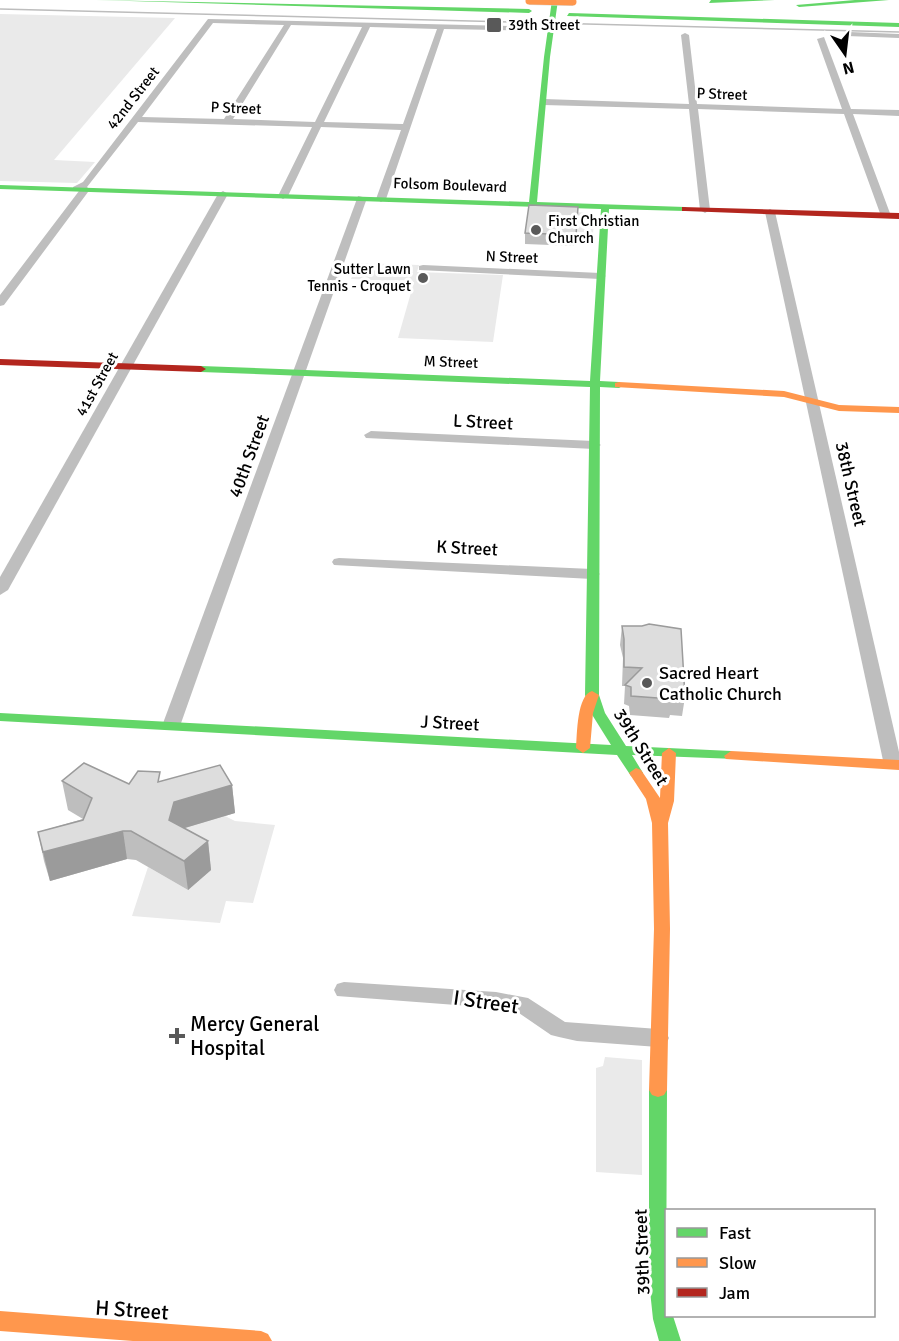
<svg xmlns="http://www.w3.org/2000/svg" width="899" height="1341" viewBox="0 0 899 1341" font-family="Signika,sans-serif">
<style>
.green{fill:#eaeaea}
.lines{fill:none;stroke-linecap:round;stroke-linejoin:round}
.street{fill:#bebebe;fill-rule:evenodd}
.fast{fill:#63d668;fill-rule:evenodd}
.slow{fill:#ff974d;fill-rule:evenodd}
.jam{fill:#b3261e;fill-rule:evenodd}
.tram{stroke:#bdbdbd;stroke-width:1.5}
.slow-bridge-casing{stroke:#dbdbdb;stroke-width:8;stroke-linecap:butt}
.slow-bridge{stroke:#ff974d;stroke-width:7}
.wall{fill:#bebebe}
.shaded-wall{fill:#9b9b9b}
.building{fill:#ddd;stroke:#9b9b9b;stroke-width:1.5}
.poi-dot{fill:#595959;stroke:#fff;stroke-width:2}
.labels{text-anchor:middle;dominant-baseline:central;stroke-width:6;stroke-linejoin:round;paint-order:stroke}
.far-poi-label{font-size:15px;fill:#000;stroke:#fff;text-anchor:start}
.far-street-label{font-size:15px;fill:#000;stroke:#fff}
.street-label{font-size:18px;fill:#000;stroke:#fff}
.poi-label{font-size:18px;fill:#000;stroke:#fff;text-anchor:start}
.near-street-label{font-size:21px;fill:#000;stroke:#fff}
.near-poi-label{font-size:21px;fill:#000;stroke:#fff;text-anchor:start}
</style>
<rect width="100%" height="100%" fill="#fff"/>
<!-- green -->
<g class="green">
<path d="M 0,14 L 175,18 L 54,160 L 95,162 L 77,183 L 0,181 Z"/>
<path d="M 536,210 L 591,213 L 594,214 L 593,235 L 574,235 Z"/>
<path d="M 358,263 L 419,265 L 417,272 L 503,275 L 493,342 L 398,338 L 414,282 L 351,279 Z"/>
<path d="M 225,816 L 235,821 L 275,825 L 253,903 L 226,901 L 220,923 L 132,916 L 148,867 L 188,890 L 178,830 Z"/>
<path d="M 605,1057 L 642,1060 L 642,1175 L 596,1172 L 596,1068 L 603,1066 Z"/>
</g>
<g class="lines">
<!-- street -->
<g class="street">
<path d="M 208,19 L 552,27 L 556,29 L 552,31 L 444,29 L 386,199 L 381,202 L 376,199 L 401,130 L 321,127 L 288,196 L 283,199 L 278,196 L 312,127 L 138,122 L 87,187 L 90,190 L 88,192 L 4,305 L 0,306 L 0,295 L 79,191 L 73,191 L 73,187 L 83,182 ZM 213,23 L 284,25 L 224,119 L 142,117 ZM 291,25 L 362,27 L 315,122 L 233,119 ZM 370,27 L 437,29 L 403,124 L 324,122 Z"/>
<path d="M 850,32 L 899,34 L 899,38 L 847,36 L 846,34 Z"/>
<path d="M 685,33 L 689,35 L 697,104 L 842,109 L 817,39 L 824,37 L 851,109 L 899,110 L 899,116 L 853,114 L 891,216 L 890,218 L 881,216 L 844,114 L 698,109 L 710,210 L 705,213 L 700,210 L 689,109 L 544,105 L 540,102 L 544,99 L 689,104 L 681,35 Z"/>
<path d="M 223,191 L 228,194 L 8,590 L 0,595 L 0,577 L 218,194 Z"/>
<path d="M 358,196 L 367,198 L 180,726 L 177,730 L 165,730 L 162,726 Z"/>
<path d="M 770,209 L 775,212 L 899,752 L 899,769 L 887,769 L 884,765 L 765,212 Z"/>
<path d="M 423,265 L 600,273 L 606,276 L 600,279 L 419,270 L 419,266 Z"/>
<path d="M 371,431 L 594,441 L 601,445 L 594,449 L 366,438 L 364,435 Z"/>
<path d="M 339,558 L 592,569 L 600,574 L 592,579 L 334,565 L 332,562 L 334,559 Z"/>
<path d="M 344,982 L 496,992 L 528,998 L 565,1022 L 658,1029 L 666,1032 L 669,1038 L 666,1044 L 658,1047 L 577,1041 L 559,1037 L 551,1035 L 516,1011 L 496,1008 L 337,996 L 334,990 L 337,984 Z"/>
</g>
<!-- fast -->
<g class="fast">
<path d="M 96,0 L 529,9 L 532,11 L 529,13 Z"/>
<path d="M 552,0 L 558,0 L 550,57 L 537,202 L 685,207 L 689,209 L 685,211 L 609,209 L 600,381 L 619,382 L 624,385 L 619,388 L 600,387 L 599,695 L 605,713 L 626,746 L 731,751 L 738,756 L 736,759 L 632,755 L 643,773 L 636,778 L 631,776 L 617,755 L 0,721 L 0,713 L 611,745 L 591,713 L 585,695 L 590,387 L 201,372 L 196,369 L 201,366 L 590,381 L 601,209 L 0,189 L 0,185 L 529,202 L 544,57 Z"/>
<path d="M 711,0 L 775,0 L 709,3 Z"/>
<path d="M 855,0 L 889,0 L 799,7 L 796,5 Z"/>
<path d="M 569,13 L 899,23 L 899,27 L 567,16 Z"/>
<path d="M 658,1083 L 664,1085 L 667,1090 L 666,1316 L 673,1316 L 681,1341 L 659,1341 L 653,1319 L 649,1281 L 649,1090 L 652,1085 Z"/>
</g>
<!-- slow -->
<g class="slow">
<path d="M 619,382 L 784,391 L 839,405 L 899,407 L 899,413 L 839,411 L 784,397 L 615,387 L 615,383 Z"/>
<path d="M 592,691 L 599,695 L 593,713 L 590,748 L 583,753 L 576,748 C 577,734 577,695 592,691 Z"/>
<path d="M 669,748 L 676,753 L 674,801 L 668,823 L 670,929 L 667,1090 L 664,1095 L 658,1097 L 652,1095 L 649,1090 L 654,929 L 652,823 L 646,799 L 629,773 L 636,768 L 641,770 L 660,798 L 662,753 Z"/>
<path d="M 731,751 L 899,760 L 899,770 L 726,759 L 724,756 Z"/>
<path d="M 0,1311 L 261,1331 L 268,1334 L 272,1341 L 133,1341 L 0,1331 Z"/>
</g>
<!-- jam -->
<g class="jam">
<path d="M 682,207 L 899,213 L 899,219 L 685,211 L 682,211 Z"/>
<path d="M 0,359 L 201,366 L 206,369 L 201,372 L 0,365 Z"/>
</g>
<!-- tram -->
<path class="tram" d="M 0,9 L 899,32"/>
<defs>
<path id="slow-bridge" d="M 529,1 L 573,2"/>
</defs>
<!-- slow-bridge casing -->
<use href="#slow-bridge" class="slow-bridge-casing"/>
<!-- slow-bridge -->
<use href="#slow-bridge" class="slow-bridge"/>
</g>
<!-- wall -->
<g class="wall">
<path d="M 578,207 L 576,246 L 525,244 L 525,233 Z"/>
<path d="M 622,626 L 685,697 L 682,716 L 670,715 L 669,718 L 630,715 L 629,706 L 624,704 L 625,686 L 622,686 L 623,658 L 620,645 Z"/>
<path d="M 62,781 L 129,784 L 161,781 L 232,785 L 235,813 L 185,828 L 208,841 L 211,870 L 188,890 L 136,860 L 127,859 L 50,881 L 44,861 L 38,832 L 83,819 L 68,810 Z"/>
</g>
<!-- shaded-wall -->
<g class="shaded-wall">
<path d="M 232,785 L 235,813 L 178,830 L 169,820 L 174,802 Z"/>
<path d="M 123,831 L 127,859 L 50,881 L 43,852 Z"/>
<path d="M 208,841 L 211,870 L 188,890 L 184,861 Z"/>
</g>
<!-- building -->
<g class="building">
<path d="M 529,205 L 578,207 L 576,235 L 525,233 Z"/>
<path d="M 649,624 L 681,629 L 685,697 L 671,696 L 671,699 L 631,696 L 631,687 L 625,685 L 642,668 L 624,667 L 624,639 L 622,626 L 642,626 Z"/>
<path d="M 84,763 L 129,784 L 138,771 L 160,772 L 158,782 L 220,765 L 232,785 L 174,802 L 169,820 L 208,841 L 184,861 L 131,831 L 123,831 L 43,852 L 38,832 L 83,820 L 92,798 L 62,781 Z"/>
</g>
<!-- markers -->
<g class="poi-dot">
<rect x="486" y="17" width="16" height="16" rx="3"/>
<circle cx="536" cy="230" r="6"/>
<circle cx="423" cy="278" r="6"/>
<circle cx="647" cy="683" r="6"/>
<path d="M174 1027h6v6h6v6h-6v6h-6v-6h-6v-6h6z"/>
</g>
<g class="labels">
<!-- far-poi labels -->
<g class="far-poi-label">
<text x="508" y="25">39th Street</text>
<text x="548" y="221">First Christian<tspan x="548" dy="17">Church</tspan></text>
<text x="411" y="269" text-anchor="end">Sutter Lawn<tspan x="411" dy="17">Tennis - Croquet</tspan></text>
</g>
<!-- far-street labels -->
<g class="far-street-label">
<text transform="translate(722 94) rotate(2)">P Street</text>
<text transform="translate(133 98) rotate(-52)">42nd Street</text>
<text transform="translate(236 108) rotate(2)">P Street</text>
<text transform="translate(450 185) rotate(2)">Folsom Boulevard</text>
<text transform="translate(512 257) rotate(2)">N Street</text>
<text transform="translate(451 362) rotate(2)">M Street</text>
<text transform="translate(97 384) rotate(-61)">41st Street</text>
</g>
<!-- street labels -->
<g class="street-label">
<text transform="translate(483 422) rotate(3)">L Street</text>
<text transform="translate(249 456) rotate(-70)">40th Street</text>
<text transform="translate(851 484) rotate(77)">38th Street</text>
<text transform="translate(467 548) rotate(3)">K Street</text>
<text transform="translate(450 723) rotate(3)">J Street</text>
<text transform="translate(641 747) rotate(58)">39th Street</text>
<text transform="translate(642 1252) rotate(-92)">39th Street</text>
</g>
<!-- poi labels -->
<g class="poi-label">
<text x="659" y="673">Sacred Heart<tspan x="659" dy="21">Catholic Church</tspan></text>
</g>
<!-- near-street labels -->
<g class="near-street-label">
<text transform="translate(486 1002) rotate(8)">I Street</text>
<text transform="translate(132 1310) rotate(4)">H Street</text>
</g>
<!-- near-poi labels -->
<g class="near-poi-label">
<text x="190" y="1024">Mercy General<tspan x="190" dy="24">Hospital</tspan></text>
</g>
</g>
<!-- legend -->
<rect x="665" y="1209" width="210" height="108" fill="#ffffff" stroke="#999999" stroke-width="1.5"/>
<rect x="677" y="1228" width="30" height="9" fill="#63d668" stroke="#999999" stroke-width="1.5"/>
<text x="719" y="1239" font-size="18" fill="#000000">Fast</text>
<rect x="677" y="1258" width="30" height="9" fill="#ff974d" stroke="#999999" stroke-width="1.5"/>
<text x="719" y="1269" font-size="18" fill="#000000">Slow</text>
<rect x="677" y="1288" width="30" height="9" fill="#b3261e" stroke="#999999" stroke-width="1.5"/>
<text x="719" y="1299" font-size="18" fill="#000000">Jam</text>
<!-- north arrow -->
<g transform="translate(845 54) rotate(166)" stroke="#ffffff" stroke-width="4.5" paint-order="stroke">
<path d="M0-4.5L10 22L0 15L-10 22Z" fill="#000000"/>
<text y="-9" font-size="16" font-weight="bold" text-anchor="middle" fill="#000000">N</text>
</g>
</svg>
